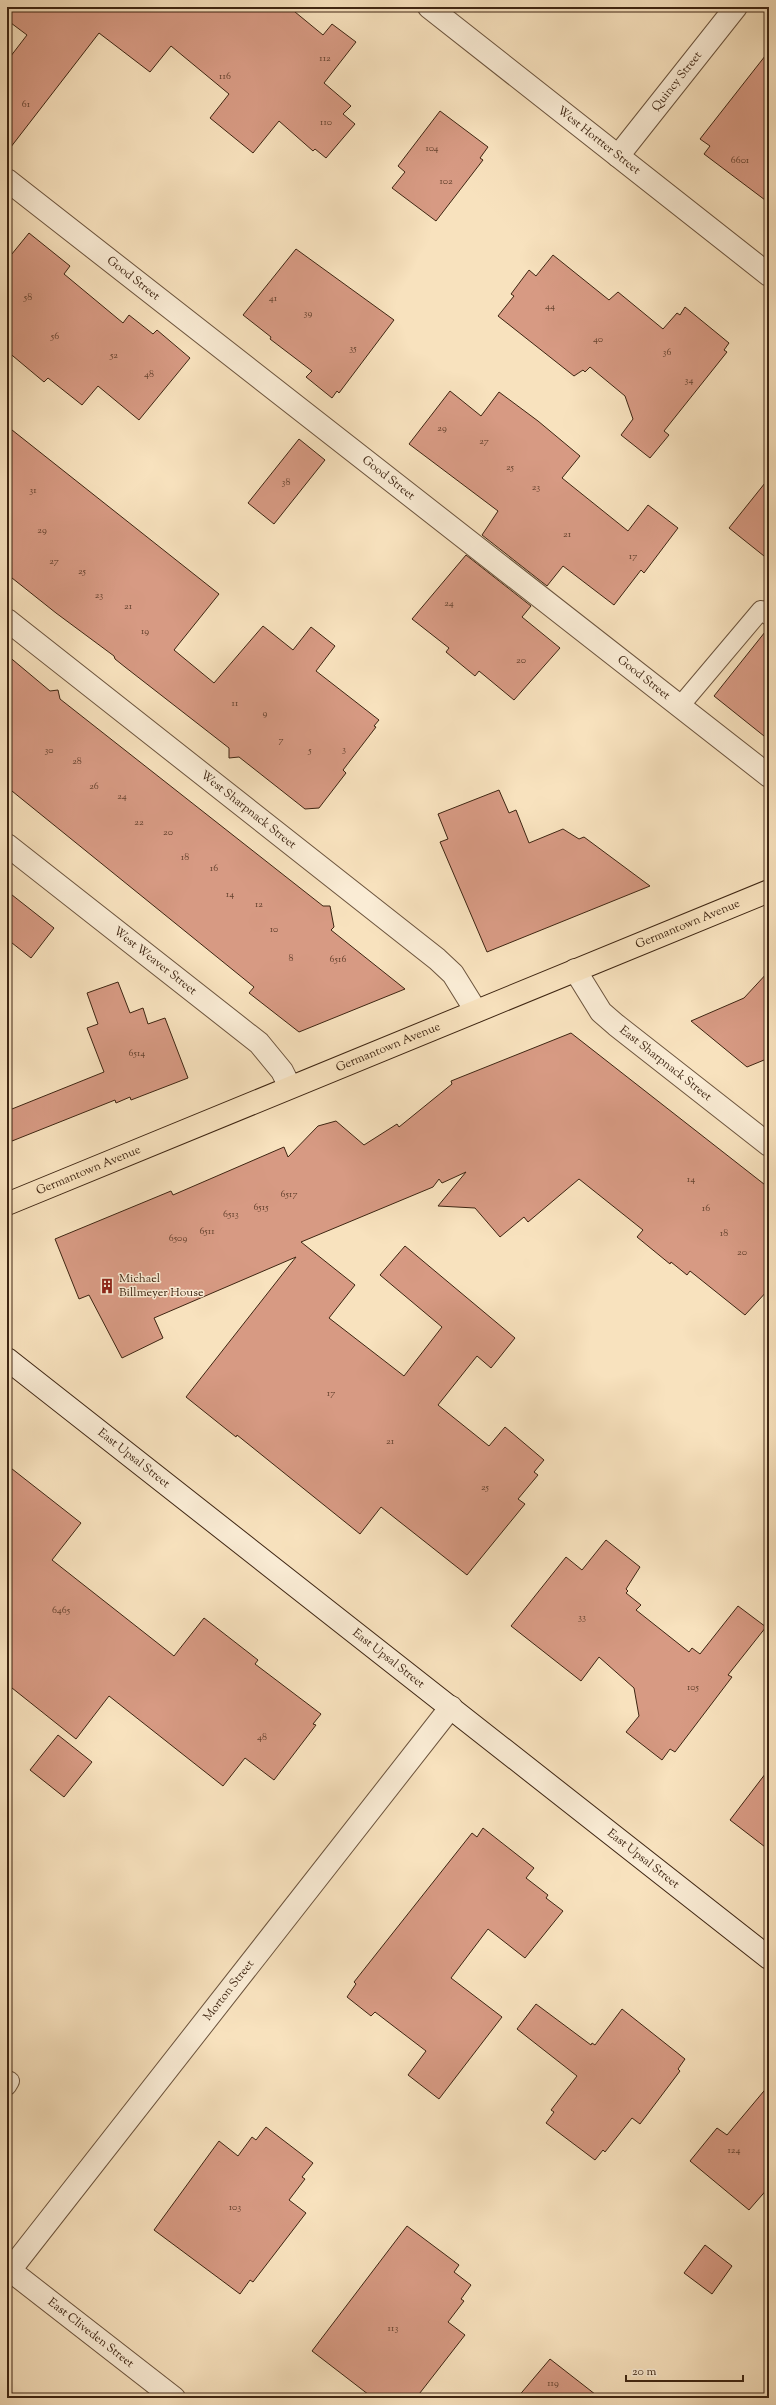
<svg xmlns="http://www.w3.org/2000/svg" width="776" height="2405" viewBox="0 0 776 2405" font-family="'Sorts Mill Goudy',serif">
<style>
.building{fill:#d79a83;stroke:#3e2512}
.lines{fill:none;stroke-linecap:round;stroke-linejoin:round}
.lane-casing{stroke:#6c543d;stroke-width:20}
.street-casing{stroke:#6c543d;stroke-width:24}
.secondary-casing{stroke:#3e2512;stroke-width:24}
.primary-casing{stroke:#3e2512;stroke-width:24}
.lane{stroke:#faecd5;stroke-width:18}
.street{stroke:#faecd5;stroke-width:22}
.secondary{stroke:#faecd5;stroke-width:22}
.primary{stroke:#f8e2be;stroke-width:22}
.labels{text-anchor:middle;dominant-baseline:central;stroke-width:3;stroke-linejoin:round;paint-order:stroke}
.number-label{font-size:10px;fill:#64422e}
.street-label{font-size:12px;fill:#3e2512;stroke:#faecd5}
.poi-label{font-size:12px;fill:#3e2512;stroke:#faecd5;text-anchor:start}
</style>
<rect width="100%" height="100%" fill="#f8e2be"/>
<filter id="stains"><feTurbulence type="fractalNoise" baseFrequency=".005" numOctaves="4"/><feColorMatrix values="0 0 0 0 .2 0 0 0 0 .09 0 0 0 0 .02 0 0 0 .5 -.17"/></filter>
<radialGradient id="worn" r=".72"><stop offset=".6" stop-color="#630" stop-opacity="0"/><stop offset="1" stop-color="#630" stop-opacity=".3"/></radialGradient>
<!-- building -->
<g class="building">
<path d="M 7,7 L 289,7 L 323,35 L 332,24 L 356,42 L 324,83 L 351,106 L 343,114 L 355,124 L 326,158 L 315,149 L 313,151 L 279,121 L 253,153 L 210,118 L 229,94 L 171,46 L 150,72 L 99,33 L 7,152 L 7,61 L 27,35 L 7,20 Z"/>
<path d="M 769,51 L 769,203 L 704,154 L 710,146 L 700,139 Z"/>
<path d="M 440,111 L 488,147 L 480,158 L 483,160 L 436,221 L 392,188 L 405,172 L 398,166 Z"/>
<path d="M 29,233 L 70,266 L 64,274 L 123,323 L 129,315 L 153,334 L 157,330 L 190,358 L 139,420 L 98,386 L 82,405 L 48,378 L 44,382 L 7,351 L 7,260 Z"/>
<path d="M 296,249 L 394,320 L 339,393 L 337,391 L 332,398 L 306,377 L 312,371 L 270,339 L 271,337 L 243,315 Z"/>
<path d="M 553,255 L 609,300 L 618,292 L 663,329 L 677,313 L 680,315 L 685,307 L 729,343 L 724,350 L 727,352 L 664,431 L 669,435 L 650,458 L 621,435 L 633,419 L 625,396 L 590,367 L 585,372 L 583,370 L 574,376 L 498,316 L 514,296 L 511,294 L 529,270 L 536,276 Z"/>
<path d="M 450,391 L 481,416 L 499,392 L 538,421 L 580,456 L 562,478 L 628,531 L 648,505 L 678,528 L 644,573 L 641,570 L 614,605 L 563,566 L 547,586 L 482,535 L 498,511 L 409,444 Z"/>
<path d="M 7,426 L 219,594 L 174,650 L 214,683 L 263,626 L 293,650 L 311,627 L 335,646 L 316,671 L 379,720 L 374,726 L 376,727 L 343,770 L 346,773 L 319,808 L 305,809 L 239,757 L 229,758 L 229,748 L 125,667 L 115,659 L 114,656 L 56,613 L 7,574 Z"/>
<path d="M 299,439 L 325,460 L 274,524 L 248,503 Z"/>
<path d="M 769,478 L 769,560 L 729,528 Z"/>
<path d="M 466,555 L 531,606 L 522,617 L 560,648 L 514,700 L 479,671 L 475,676 L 446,652 L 449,648 L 412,619 Z"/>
<path d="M 769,627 L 769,740 L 714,696 Z"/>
<path d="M 7,655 L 50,691 L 58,690 L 60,699 L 323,906 L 330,906 L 334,927 L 331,930 L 405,989 L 299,1032 L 249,993 L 254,987 L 7,787 Z"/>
<path d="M 499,790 L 509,813 L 516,810 L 529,843 L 563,829 L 579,839 L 584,837 L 650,886 L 487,952 L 440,842 L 448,839 L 438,814 Z"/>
<path d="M 7,891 L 54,928 L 31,958 L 7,939 Z"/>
<path d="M 769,971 L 769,1058 L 747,1067 L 691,1021 L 744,998 Z"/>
<path d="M 118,982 L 130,1013 L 143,1008 L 148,1024 L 165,1018 L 188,1078 L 131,1100 L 130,1097 L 116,1103 L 115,1100 L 7,1143 L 7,1111 L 104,1072 L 87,1028 L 98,1024 L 87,993 Z"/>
<path d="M 571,1033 L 769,1188 L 769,1289 L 745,1315 L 690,1271 L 687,1275 L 671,1262 L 670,1264 L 637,1237 L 643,1230 L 579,1179 L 528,1222 L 524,1217 L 500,1237 L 475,1208 L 438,1206 L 466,1172 L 442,1183 L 439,1179 L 433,1187 L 301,1242 L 355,1285 L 329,1318 L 404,1376 L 442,1327 L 380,1275 L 405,1246 L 515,1338 L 491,1368 L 477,1356 L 438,1405 L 489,1446 L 505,1427 L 544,1460 L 534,1472 L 538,1475 L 518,1499 L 525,1504 L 467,1575 L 381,1507 L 360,1534 L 237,1435 L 236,1437 L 186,1397 L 296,1257 L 154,1318 L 163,1338 L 122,1358 L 89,1295 L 79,1299 L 55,1239 L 171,1191 L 173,1195 L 284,1147 L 288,1157 L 318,1126 L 336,1121 L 364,1145 L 397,1124 L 399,1127 L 452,1084 L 451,1081 Z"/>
<path d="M 7,1465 L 81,1523 L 52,1560 L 174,1656 L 204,1618 L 258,1660 L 255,1664 L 321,1714 L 313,1724 L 316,1725 L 274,1780 L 245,1758 L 223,1786 L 109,1696 L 76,1739 L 7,1684 Z"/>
<path d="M 606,1540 L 640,1567 L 626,1589 L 628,1591 L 626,1593 L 641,1605 L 636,1610 L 689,1652 L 692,1648 L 700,1654 L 738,1606 L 766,1627 L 728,1675 L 732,1677 L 675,1752 L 670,1749 L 662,1760 L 626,1732 L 639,1716 L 634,1688 L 599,1657 L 581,1681 L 511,1626 L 566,1557 L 582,1570 Z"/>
<path d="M 58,1735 L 92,1762 L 64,1797 L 30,1770 Z"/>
<path d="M 769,1769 L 769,1850 L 730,1820 Z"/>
<path d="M 483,1828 L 534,1868 L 526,1878 L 548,1895 L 546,1898 L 563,1911 L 525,1958 L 488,1929 L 451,1978 L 502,2017 L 439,2099 L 408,2075 L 426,2051 L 375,2012 L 371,2016 L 347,1997 L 356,1984 L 354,1982 L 472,1833 L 477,1837 Z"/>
<path d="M 536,2004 L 591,2045 L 592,2043 L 595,2045 L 622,2009 L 685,2059 L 678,2069 L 680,2071 L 640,2124 L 632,2118 L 605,2152 L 603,2150 L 595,2160 L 546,2123 L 554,2112 L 551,2110 L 577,2076 L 517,2029 Z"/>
<path d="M 769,2085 L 769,2187 L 749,2210 L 690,2161 L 717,2128 L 727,2135 Z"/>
<path d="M 266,2127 L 313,2163 L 302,2177 L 305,2179 L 289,2200 L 306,2213 L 253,2282 L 250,2280 L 240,2294 L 154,2230 L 219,2141 L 238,2156 L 252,2137 L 256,2140 Z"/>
<path d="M 407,2226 L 459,2265 L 454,2272 L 471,2285 L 461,2299 L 464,2301 L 448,2322 L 465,2335 L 416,2398 L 373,2398 L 312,2351 Z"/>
<path d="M 705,2245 L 732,2266 L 712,2294 L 684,2273 Z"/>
<path d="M 550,2359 L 600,2398 L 517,2398 Z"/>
</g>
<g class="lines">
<defs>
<g id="lane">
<path d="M 680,706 L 761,610 L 769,616"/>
<path d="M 7,2086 L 10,2081"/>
</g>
<g id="street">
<path id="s1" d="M 429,7 L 769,275"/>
<path id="s2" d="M 618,156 L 736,7"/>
<path id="s3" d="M 7,180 L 769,776"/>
<path id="s4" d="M 7,620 L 437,959 L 453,974 L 476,1011"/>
<path id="s5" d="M 7,845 L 259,1043 L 282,1071 L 290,1087"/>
<path id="s6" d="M 575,970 L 601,1012 L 616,1025 L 769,1145"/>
<path id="s7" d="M 7,2268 L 174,2398"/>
<path id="s8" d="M 7,2274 L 451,1707"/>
</g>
<g id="secondary">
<path id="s9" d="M 7,1359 L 769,1958"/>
</g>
<g id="primary">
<path id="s10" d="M 7,1204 L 769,891"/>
</g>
</defs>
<!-- lane casing -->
<use href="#lane" class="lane-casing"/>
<!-- street casing -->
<use href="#street" class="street-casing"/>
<!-- secondary casing -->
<use href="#secondary" class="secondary-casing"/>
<!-- primary casing -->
<use href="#primary" class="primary-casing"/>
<!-- lane -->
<use href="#lane" class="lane"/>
<!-- street -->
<use href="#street" class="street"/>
<!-- secondary -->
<use href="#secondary" class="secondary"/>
<!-- primary -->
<use href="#primary" class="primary"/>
</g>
<!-- icons -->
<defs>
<symbol id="building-bare" viewBox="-9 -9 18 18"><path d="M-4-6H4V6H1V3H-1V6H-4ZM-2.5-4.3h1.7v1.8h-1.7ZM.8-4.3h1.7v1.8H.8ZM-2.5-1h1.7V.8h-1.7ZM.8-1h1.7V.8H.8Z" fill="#8f2418" stroke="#faecd5" stroke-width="2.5" paint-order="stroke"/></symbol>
</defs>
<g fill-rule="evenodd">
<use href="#building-bare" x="96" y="1275" width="22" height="22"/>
</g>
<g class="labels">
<!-- number labels -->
<g class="number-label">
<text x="325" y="58">112</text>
<text x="225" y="76">116</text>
<text x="26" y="104">61</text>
<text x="326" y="122">110</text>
<text x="432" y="148">104</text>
<text x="740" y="160">6601</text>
<text x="446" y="181">102</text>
<text x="28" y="297">58</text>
<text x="273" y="298">41</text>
<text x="550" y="306">44</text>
<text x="308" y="313">39</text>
<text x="55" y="336">56</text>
<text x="598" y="339">40</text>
<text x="353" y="348">35</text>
<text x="667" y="352">36</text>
<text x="114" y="355">52</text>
<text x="149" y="374">48</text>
<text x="689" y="380">34</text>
<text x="442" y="428">29</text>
<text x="484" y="441">27</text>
<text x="510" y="467">25</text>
<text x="286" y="482">38</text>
<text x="536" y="487">23</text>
<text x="33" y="490">31</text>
<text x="42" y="530">29</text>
<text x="567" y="534">21</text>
<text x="633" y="556">17</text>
<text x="54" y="561">27</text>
<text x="82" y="571">25</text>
<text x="99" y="595">23</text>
<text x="449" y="603">24</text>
<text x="128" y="606">21</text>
<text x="145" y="631">19</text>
<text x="521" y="660">20</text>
<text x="235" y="703">11</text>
<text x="265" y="713">9</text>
<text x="281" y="740">7</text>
<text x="344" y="749">3</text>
<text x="49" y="750">30</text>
<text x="310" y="750">5</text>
<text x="77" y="761">28</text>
<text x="94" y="786">26</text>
<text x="122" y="796">24</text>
<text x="139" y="822">22</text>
<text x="168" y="832">20</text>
<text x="185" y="857">18</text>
<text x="214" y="868">16</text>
<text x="230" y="894">14</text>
<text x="259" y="904">12</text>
<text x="274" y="929">10</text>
<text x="291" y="958">8</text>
<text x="338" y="959">6516</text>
<text x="137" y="1053">6514</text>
<text x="691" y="1179">14</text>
<text x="289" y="1194">6517</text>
<text x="261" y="1207">6515</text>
<text x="706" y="1208">16</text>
<text x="231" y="1214">6513</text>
<text x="207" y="1231">6511</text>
<text x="724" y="1233">18</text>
<text x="178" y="1238">6509</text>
<text x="742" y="1252">20</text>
<text x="331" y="1393">17</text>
<text x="390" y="1441">21</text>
<text x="485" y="1487">25</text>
<text x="61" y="1610">6465</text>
<text x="582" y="1617">33</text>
<text x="693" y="1687">105</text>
<text x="262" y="1737">48</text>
<text x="734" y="2150">124</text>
<text x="235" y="2207">103</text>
<text x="393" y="2328">113</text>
<text x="553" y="2383">119</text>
</g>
<!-- street labels -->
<g class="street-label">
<text stroke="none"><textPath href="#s2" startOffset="95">Quincy Street</textPath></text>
<text stroke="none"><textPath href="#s1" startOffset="216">West Hortter Street</textPath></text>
<text stroke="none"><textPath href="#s3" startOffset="160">Good Street</textPath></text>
<text stroke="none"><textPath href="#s3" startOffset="484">Good Street</textPath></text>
<text stroke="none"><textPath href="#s3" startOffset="808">Good Street</textPath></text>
<text stroke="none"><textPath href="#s4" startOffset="307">West Sharpnack Street</textPath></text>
<text stroke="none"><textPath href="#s10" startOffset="736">Germantown Avenue</textPath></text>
<text stroke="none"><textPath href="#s5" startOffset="188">West Weaver Street</textPath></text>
<text stroke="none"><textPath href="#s10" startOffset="412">Germantown Avenue</textPath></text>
<text stroke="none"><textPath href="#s6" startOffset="132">East Sharpnack Street</textPath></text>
<text stroke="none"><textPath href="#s10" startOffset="88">Germantown Avenue</textPath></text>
<text stroke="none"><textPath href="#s9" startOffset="161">East Upsal Street</textPath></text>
<text stroke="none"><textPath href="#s9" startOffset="485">East Upsal Street</textPath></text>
<text stroke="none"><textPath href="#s9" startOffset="809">East Upsal Street</textPath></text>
<text stroke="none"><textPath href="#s8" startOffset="360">Morton Street</textPath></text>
<text stroke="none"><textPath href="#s7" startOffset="106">East Cliveden Street</textPath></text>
</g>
<!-- poi labels -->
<g class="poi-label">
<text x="119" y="1279">Michael<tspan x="119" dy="14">Billmeyer House</tspan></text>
</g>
</g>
<!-- margin -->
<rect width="776" height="2405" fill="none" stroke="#f8e2be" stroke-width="24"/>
<rect x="8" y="8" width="760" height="2389" fill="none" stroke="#3e2512" stroke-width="2"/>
<rect x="12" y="12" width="752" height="2381" fill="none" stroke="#3e2512"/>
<!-- scale -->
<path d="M626 2375v6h117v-6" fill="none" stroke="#3e2512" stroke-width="2"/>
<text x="632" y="2375" font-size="12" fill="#3e2512" stroke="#faecd5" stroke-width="3" paint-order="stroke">20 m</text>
<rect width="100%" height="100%" filter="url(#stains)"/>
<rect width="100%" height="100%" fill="url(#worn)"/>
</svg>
